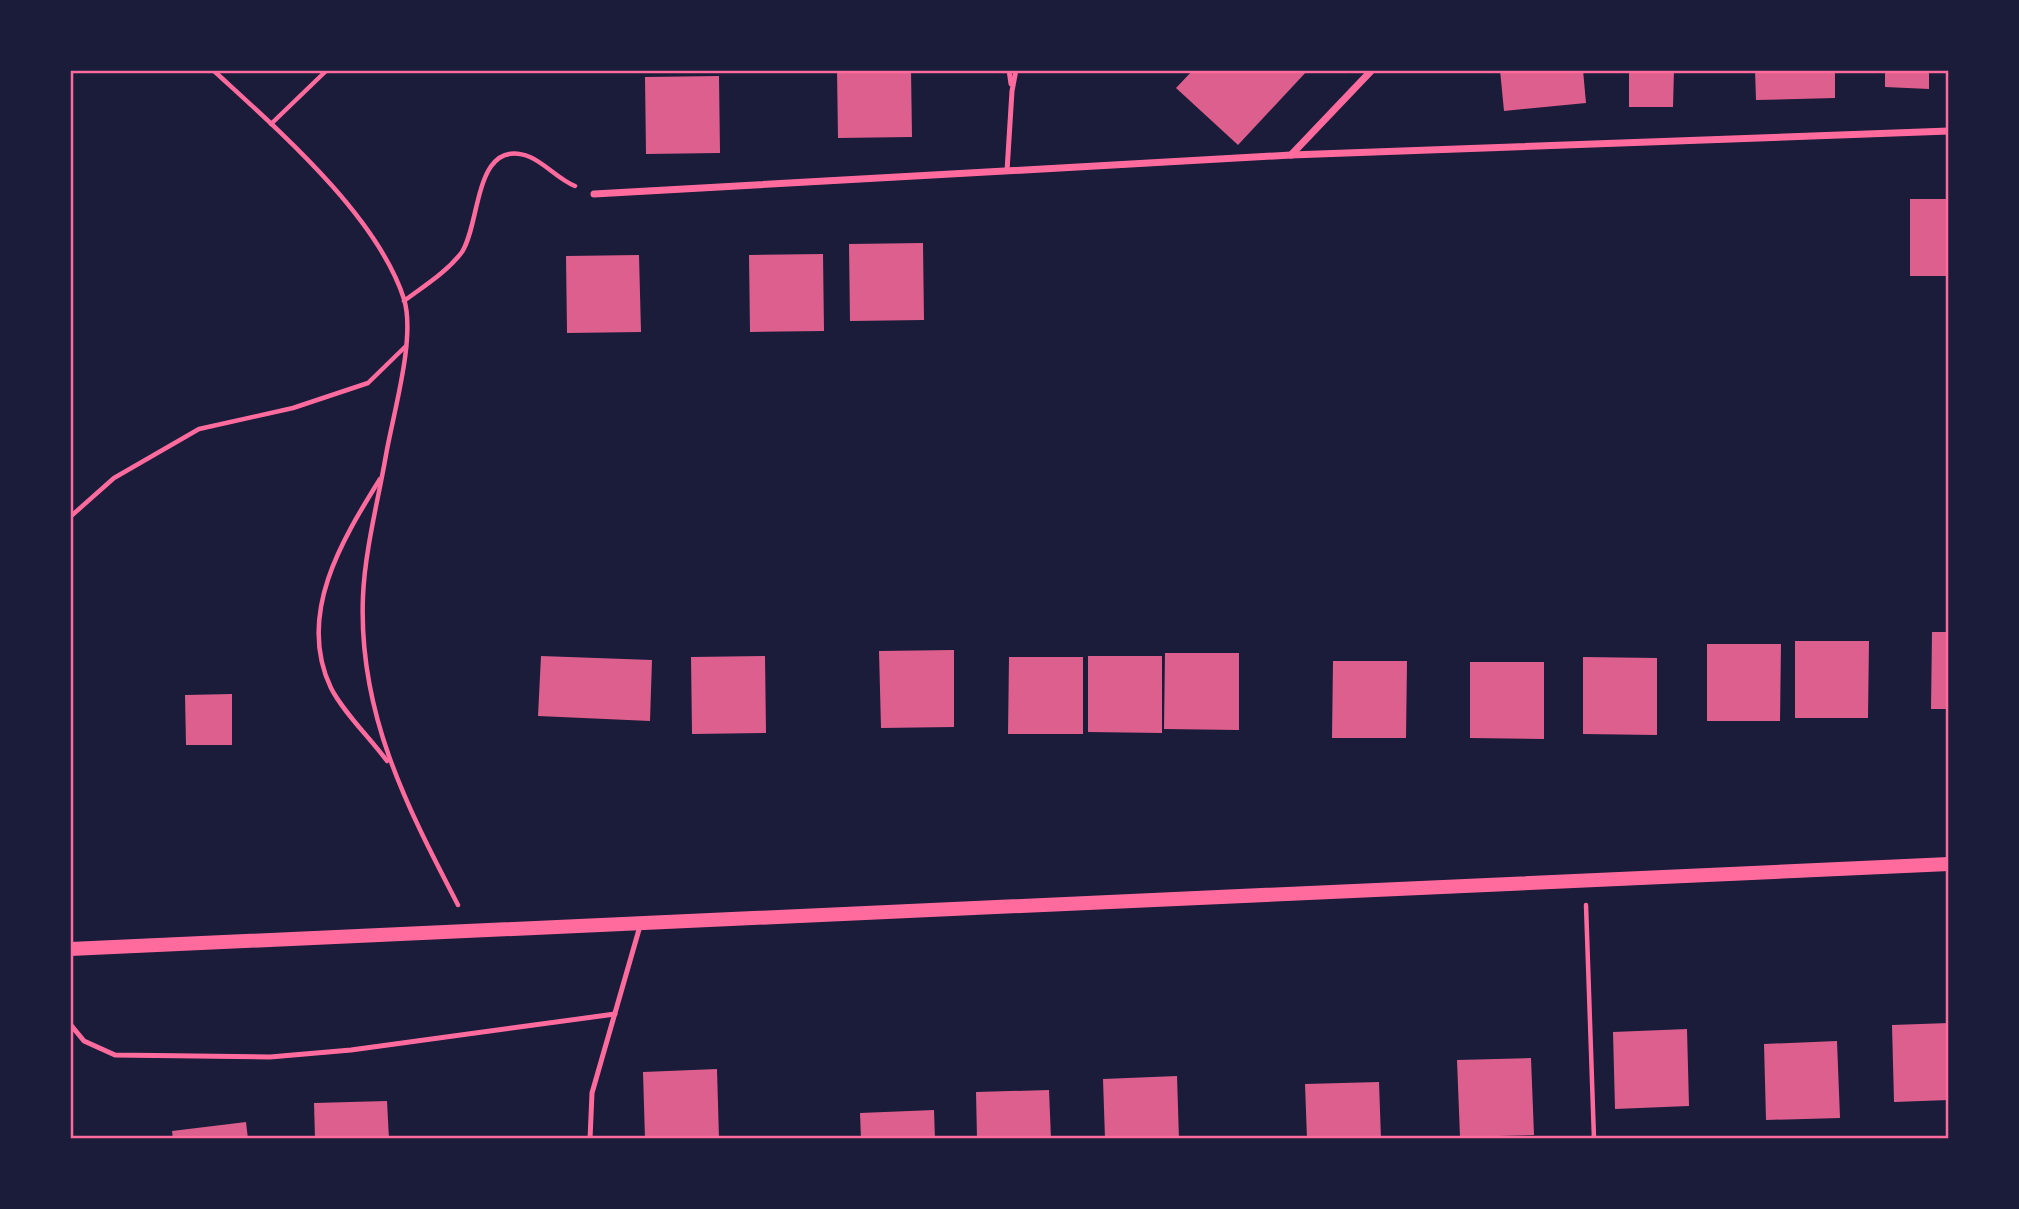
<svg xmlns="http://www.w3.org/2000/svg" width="2019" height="1209" viewBox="0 0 2019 1209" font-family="Manrope,sans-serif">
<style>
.building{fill:#dd5f8e}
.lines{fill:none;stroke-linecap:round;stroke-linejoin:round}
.path{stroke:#ff6b9d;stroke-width:4.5}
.service{stroke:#ff6b9d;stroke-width:5}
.minor{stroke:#ff6b9d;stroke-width:7}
.secondary{stroke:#ff6b9d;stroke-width:14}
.neatline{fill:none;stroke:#ff6b9d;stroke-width:2.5}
</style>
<rect width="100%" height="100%" fill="#1b1b3a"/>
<!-- building -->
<g class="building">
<path d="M 837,70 L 911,70 L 912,137 L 838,138 Z"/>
<path d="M 1193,70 L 1308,70 L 1238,145 L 1176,88 Z"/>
<path d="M 1500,70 L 1583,70 L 1586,103 L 1504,111 Z"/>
<path d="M 1629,70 L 1674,70 L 1673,107 L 1629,107 Z"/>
<path d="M 1755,70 L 1835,70 L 1835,98 L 1756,100 Z"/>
<path d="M 1885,70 L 1929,70 L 1929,89 L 1885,87 Z"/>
<path d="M 719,76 L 720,153 L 646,154 L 645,77 Z"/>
<rect x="1910" y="199" width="39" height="77"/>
<path d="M 923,243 L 924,320 L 850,321 L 849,244 Z"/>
<path d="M 823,254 L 824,331 L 750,332 L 749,255 Z"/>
<path d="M 639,255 L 641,332 L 567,333 L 566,256 Z"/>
<path d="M 1932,632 L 1949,632 L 1949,709 L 1931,709 Z"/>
<path d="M 1795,641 L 1869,641 L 1868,718 L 1795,718 Z"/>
<path d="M 1707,644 L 1781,644 L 1780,721 L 1707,721 Z"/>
<path d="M 954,650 L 954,727 L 881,728 L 879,651 Z"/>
<path d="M 1165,653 L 1239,653 L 1239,730 L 1164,729 Z"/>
<path d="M 541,656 L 652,660 L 650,721 L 538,716 Z"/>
<path d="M 765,656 L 766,733 L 692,734 L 691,657 Z"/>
<path d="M 1088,656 L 1162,656 L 1162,733 L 1088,732 Z"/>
<path d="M 1009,657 L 1083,657 L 1083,734 L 1008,734 Z"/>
<path d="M 1583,657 L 1657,658 L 1657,735 L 1583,734 Z"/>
<path d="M 1333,661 L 1407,661 L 1406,738 L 1332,738 Z"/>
<path d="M 1470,662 L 1544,662 L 1544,739 L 1470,738 Z"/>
<path d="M 232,694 L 232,745 L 186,745 L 185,695 Z"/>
<path d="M 1949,1023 L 1949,1100 L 1894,1102 L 1892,1025 Z"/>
<path d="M 1687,1029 L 1689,1106 L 1615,1109 L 1613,1032 Z"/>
<path d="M 1837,1041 L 1840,1118 L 1766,1120 L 1764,1044 Z"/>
<path d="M 1531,1058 L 1534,1135 L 1460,1137 L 1457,1060 Z"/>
<path d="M 717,1069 L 719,1139 L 645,1139 L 643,1072 Z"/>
<path d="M 1177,1076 L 1179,1139 L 1105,1139 L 1103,1079 Z"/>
<path d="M 1379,1082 L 1381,1139 L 1307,1139 L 1305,1084 Z"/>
<path d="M 1049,1090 L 1051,1139 L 977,1139 L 976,1092 Z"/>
<path d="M 387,1101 L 389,1139 L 315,1139 L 314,1103 Z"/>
<path d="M 934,1110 L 935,1139 L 861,1139 L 860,1113 Z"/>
<path d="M 246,1122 L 248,1139 L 173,1139 L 172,1131 Z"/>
</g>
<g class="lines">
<!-- path -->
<g class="path">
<path d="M 213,70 C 277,129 377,215 404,299 C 416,338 393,414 386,455 C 378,501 365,550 363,596 C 358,712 406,805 458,905"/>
<path d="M 271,124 L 327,70"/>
<path d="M 404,301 C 424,286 447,272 462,252 C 481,223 474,135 530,157 C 546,164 558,179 575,186"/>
<path d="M 380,479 C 342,540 296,615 331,688 C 343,712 371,739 387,761"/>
<path d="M 70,517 L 114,478 L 199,429 L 293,408 L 368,383 L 406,346"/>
<path d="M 1586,905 L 1594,1139"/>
</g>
<!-- service -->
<g class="service">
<path d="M 1009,70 L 1011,84"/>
<path d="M 1007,171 L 1012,91 L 1016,70"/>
<path d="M 70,1024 L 84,1041 L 115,1055 L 270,1057 L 351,1050 L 615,1014"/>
<path d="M 590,1139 L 592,1093 L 640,926"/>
</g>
<!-- minor -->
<g class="minor">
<path d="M 1291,155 L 1372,70"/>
<path d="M 594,194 L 1291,155 L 1949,131"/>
</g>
<!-- secondary -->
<path class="secondary" d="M 70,949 L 1949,864"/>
</g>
<!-- border -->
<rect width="2019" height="1209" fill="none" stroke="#1b1b3a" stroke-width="144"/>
<rect x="72" y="72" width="1875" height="1065" class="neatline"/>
</svg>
